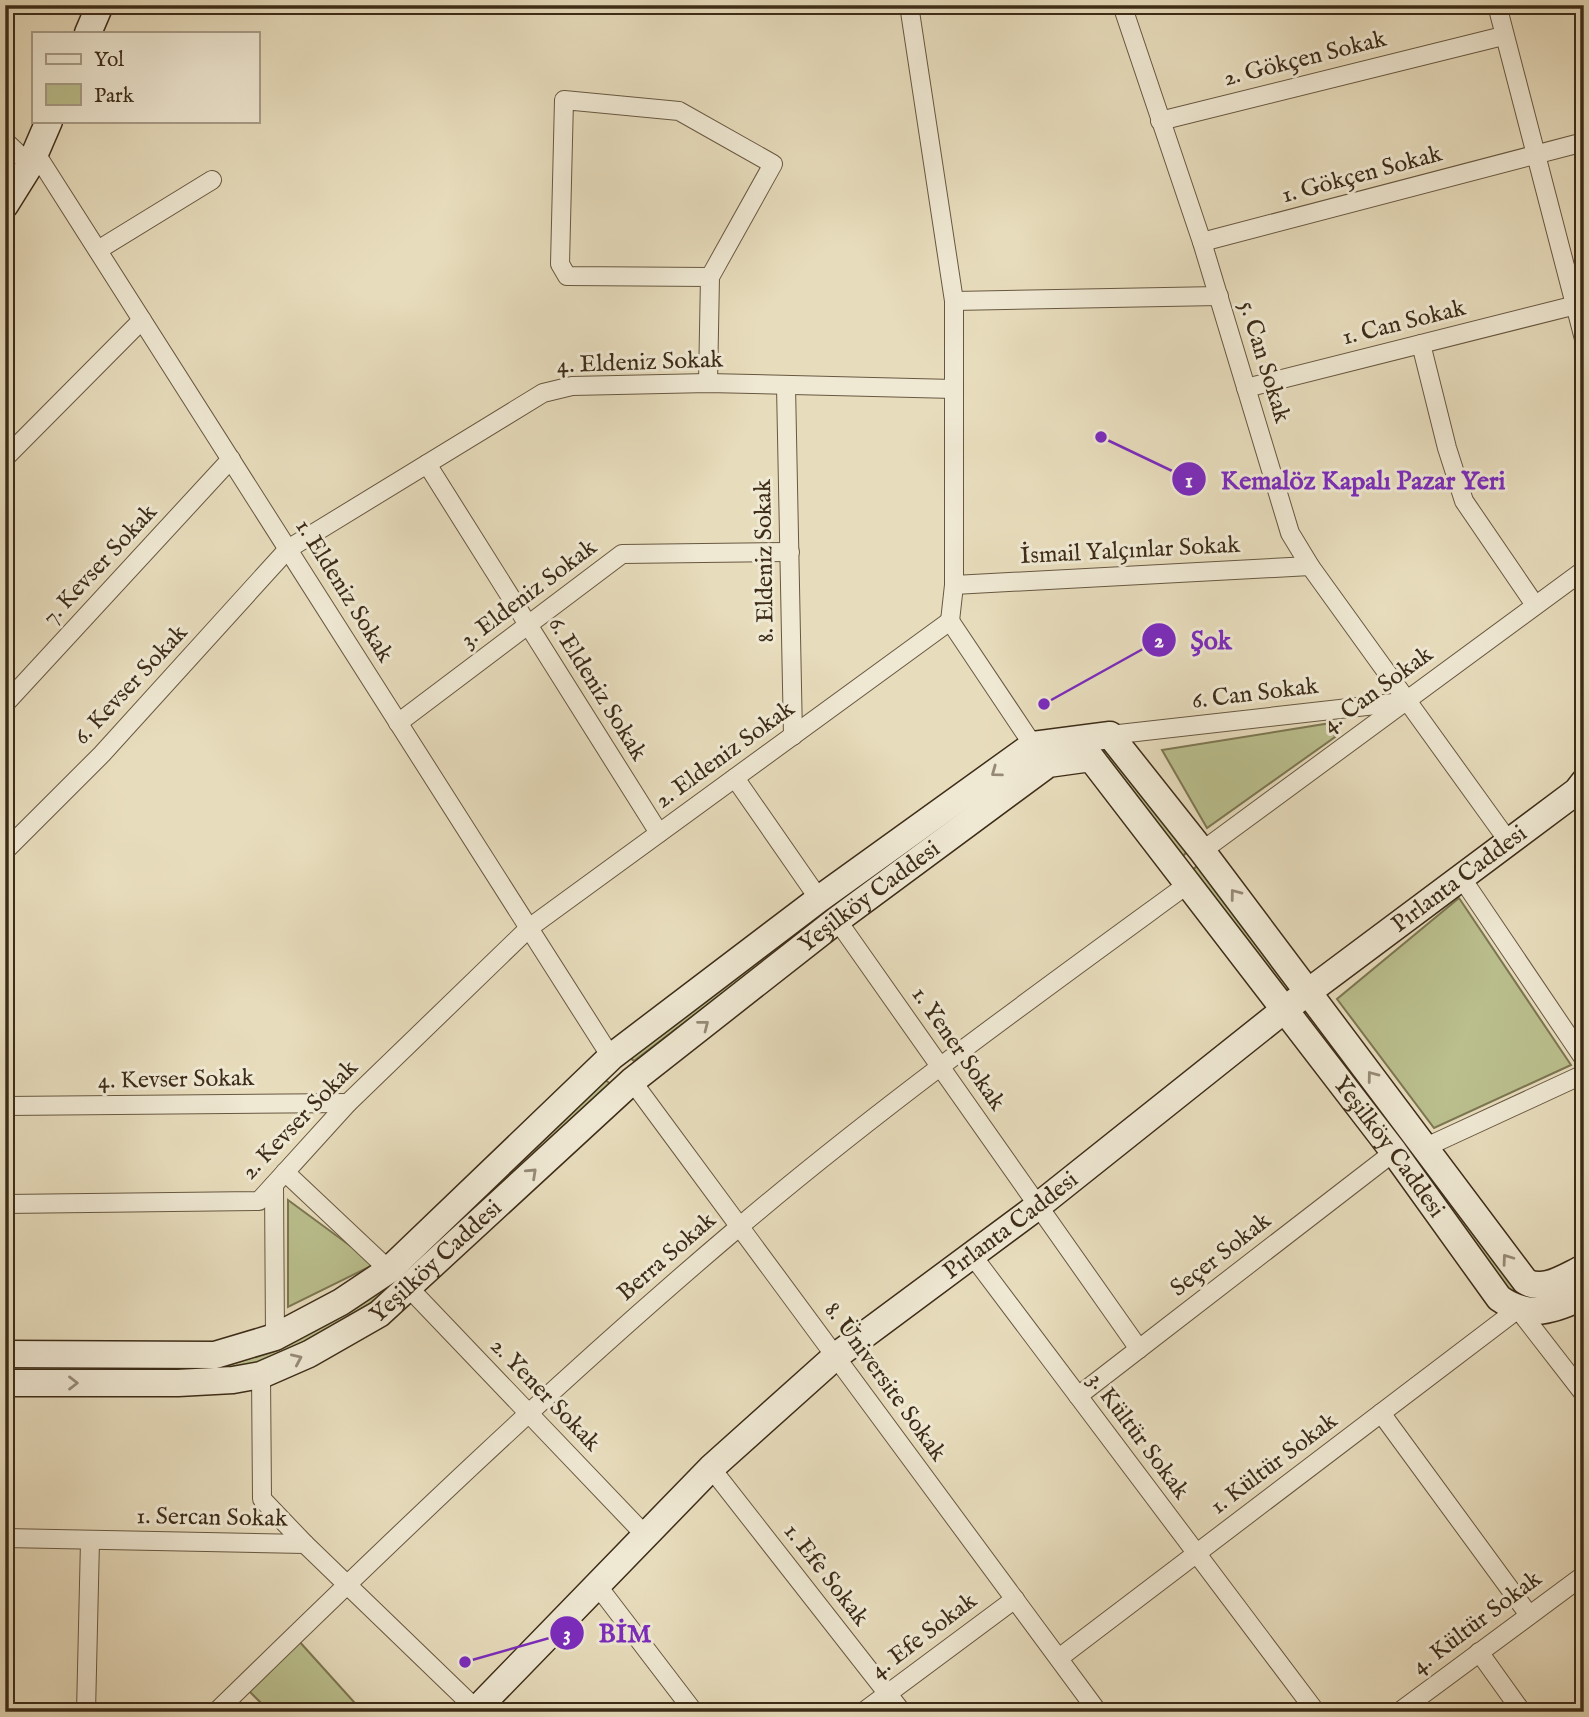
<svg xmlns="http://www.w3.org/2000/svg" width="1589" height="1717" viewBox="0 0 1589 1717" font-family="'IM FELL English',serif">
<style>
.green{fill:#babf8d;stroke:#7c7652;stroke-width:2}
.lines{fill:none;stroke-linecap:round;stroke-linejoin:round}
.street-casing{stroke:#685841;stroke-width:20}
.secondary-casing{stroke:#3d2c18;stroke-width:29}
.street{stroke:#efe8d3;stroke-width:18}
.secondary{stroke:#efe8d3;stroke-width:26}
.oneway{stroke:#968a76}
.labels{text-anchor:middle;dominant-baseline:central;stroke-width:6;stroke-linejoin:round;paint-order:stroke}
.street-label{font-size:24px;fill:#3d2c18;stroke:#efe8d3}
.leader{fill:none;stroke:#7b2cbf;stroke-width:2.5}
.callout-dot{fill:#7b2cbf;stroke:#efe8d3;stroke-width:2.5}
.mark-label{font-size:21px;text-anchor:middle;font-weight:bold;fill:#fff}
.callout-label{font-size:26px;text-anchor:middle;font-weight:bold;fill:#7b2cbf;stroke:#efe8d3;stroke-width:6;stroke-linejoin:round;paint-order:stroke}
</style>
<rect width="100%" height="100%" fill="#e7dcbc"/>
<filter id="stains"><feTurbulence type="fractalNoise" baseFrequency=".00286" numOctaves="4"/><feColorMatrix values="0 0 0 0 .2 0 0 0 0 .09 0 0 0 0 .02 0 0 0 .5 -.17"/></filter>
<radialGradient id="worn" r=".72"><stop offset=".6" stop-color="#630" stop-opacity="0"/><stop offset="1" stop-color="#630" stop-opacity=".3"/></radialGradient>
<!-- green -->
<g class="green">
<path d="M 1331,723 L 1335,737 L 1207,828 L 1162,750 Z"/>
<path d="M 1109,750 L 1187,852 L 1181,858 L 1101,753 Z"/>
<path d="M 1006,770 L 1009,775 L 634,1061 L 629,1057 Z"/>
<path d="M 1200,864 L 1290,987 L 1281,994 L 1192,870 Z"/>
<path d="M 1459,898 L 1571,1065 L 1434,1128 L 1337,999 Z"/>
<path d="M 1310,1008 L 1517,1288 L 1510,1293 L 1301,1016 Z"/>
<path d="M 605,1080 L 611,1084 L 374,1301 L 297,1346 L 238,1370 L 5,1374 L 5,1365 L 222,1367 L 277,1350 Z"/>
<path d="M 288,1200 L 375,1264 L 288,1307 Z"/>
<path d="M 298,1640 L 363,1712 L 270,1712 L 247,1689 Z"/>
</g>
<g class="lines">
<defs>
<g id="street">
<path d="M 909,5 L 954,301 L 954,585 L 950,621"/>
<path d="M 1122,5 L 1202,242 L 1290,533 L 1310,566 L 1509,842"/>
<path d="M 1497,5 L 1584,339"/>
<path d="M 1160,121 L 1503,36"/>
<path d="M 5,141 L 30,165"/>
<path d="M 35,152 L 611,1057"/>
<path d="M 1202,242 L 1584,142"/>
<path d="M 98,250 L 212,180"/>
<path d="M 954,301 L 1219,296"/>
<path d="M 1421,344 L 1447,448 L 1464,501 L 1535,605"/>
<path d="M 708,383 L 710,277 L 773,164 L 679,111 L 564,100 L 560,264 L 567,276 L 710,277"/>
<path d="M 786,386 L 793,736"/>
<path d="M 1246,388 L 1584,303"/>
<path d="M 5,458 L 142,320"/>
<path d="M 427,464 L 659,833"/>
<path d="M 954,585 L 1310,566"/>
<path d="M 950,621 L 1033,745"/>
<path d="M 5,704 L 231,459"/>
<path d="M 398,723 L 622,554 L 790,552"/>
<path d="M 1110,735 L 1402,702"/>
<path d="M 735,778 L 819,899"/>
<path d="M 5,851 L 102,754 L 288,549 L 543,393 L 572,386 L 708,383 L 954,389"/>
<path d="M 1202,851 L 1584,570"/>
<path d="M 1461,877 L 1584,1059"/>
<path d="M 837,920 L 1139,1349"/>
<path d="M 632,1081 L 1098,1712"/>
<path d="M 5,1106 L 348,1103"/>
<path d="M 1426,1147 L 1584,1074"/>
<path d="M 285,1172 L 389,1270"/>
<path d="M 274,1185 L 275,1337"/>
<path d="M 5,1204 L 259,1201 L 348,1103 L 529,928 L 950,621"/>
<path d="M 972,1255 L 1316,1712"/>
<path d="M 408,1287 L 646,1536"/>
<path d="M 261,1375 L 262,1499 L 305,1544"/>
<path d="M 1078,1396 L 1394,1152"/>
<path d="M 1381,1413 L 1529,1615"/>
<path d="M 711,1468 L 902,1712"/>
<path d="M 5,1538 L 305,1544 L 479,1712"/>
<path d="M 597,1585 L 694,1712"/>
<path d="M 1479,1652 L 1522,1712"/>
<path d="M 1059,1658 L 1518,1309 L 1584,1394"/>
<path d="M 86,1712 L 90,1541"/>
<path d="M 216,1712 C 386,1546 557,1381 739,1227 C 883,1105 1036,995 1188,884"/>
<path d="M 863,1712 L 1015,1599"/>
<path d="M 1399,1712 L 1584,1575"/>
</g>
<g id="secondary">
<path d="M 88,33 L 100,5"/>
<path d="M 5,205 L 30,165 L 49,121"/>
<path d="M 5,1354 L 215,1355 L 275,1337 L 341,1302 L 389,1270 L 611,1057 L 819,899 L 1033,745 L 1110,735 L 1202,851 L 1525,1281 C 1543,1293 1566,1276 1584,1268"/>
<path id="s1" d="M 5,1383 L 178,1383 L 233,1380 L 261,1375 L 309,1354 L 379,1314 L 632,1081 L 837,920 L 1048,764 L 1091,758 L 1394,1152 L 1499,1298 C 1529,1320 1553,1310 1584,1296"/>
<path id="s2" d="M 474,1712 L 711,1468 L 836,1356 L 1038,1206 L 1284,1010 L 1577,791 L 1584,782"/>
</g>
</defs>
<!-- street casing -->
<use href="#street" class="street-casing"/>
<!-- secondary casing -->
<use href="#secondary" class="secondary-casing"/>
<!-- street -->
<use href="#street" class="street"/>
<!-- secondary -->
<use href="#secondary" class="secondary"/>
</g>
<!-- one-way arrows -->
<defs><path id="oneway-chevron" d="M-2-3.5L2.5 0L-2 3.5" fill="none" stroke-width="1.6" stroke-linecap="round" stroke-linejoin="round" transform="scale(1.75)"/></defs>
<g class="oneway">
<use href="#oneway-chevron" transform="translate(996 772) rotate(144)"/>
<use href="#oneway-chevron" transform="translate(1235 894) rotate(-127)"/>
<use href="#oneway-chevron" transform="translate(704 1025) rotate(-38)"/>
<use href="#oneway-chevron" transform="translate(1372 1076) rotate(-127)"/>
<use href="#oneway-chevron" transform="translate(532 1173) rotate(-43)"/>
<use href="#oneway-chevron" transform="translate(1507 1259) rotate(-126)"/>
<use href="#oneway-chevron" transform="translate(297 1359) rotate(-24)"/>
<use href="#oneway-chevron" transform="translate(73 1383)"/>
</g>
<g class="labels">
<!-- street labels -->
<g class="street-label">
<text transform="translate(1305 59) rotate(-14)">2. Gökçen Sokak</text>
<text transform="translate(1362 175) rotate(-15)">1. Gökçen Sokak</text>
<text transform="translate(1404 323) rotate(-14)">1. Can Sokak</text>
<text transform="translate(1264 362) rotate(73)">5. Can Sokak</text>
<text transform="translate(640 363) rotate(-2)">4. Eldeniz Sokak</text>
<text transform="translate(1130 551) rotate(-3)">İsmail Yalçınlar Sokak</text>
<text transform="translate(765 561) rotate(-91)">8. Eldeniz Sokak</text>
<text transform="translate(100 565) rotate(-47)">7. Kevser Sokak</text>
<text transform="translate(344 591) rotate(58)">1. Eldeniz Sokak</text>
<text transform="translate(529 594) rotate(-37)">3. Eldeniz Sokak</text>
<text transform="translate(131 685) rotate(-47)">6. Kevser Sokak</text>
<text transform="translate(597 689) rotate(58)">6. Eldeniz Sokak</text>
<text transform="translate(1378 690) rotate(-36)">4. Can Sokak</text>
<text transform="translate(1255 694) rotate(-7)">6. Can Sokak</text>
<text transform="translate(725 755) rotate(-36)">2. Eldeniz Sokak</text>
<text stroke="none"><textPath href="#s2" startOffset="1293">Pırlanta Caddesi</textPath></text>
<text stroke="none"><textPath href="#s1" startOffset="1034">Yeşilköy Caddesi</textPath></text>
<text transform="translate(958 1049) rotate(55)">1. Yener Sokak</text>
<text transform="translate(176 1080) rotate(-1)">4. Kevser Sokak</text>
<text transform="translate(300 1120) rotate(-46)">2. Kevser Sokak</text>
<text stroke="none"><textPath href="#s1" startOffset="1790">Yeşilköy Caddesi</textPath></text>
<text stroke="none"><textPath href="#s2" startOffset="726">Pırlanta Caddesi</textPath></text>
<text transform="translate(1221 1255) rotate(-38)">Seçer Sokak</text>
<text transform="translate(667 1257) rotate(-41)">Berra Sokak</text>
<text stroke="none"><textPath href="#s1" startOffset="467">Yeşilköy Caddesi</textPath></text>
<text transform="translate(885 1382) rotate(54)">8. Üniversite Sokak</text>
<text transform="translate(545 1395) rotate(46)">2. Yener Sokak</text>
<text transform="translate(1138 1436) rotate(53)">3. Kültür Sokak</text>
<text transform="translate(1274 1464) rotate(-37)">1. Kültür Sokak</text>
<text transform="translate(212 1518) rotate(1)">1. Sercan Sokak</text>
<text transform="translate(826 1575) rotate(52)">1. Efe Sokak</text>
<text transform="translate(1477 1623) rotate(-37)">4. Kültür Sokak</text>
<text transform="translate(924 1636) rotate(-37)">4. Efe Sokak</text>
</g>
</g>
<!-- callouts -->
<path class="leader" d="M1101 437L1189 479M1044 704L1159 640M465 1662L567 1633"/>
<g class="callout-dot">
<circle cx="1101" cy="437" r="7"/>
<circle cx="1044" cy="704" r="7"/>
<circle cx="465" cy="1662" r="7"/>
<circle cx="1189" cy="479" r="18"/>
<circle cx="1159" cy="640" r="18"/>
<circle cx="567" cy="1633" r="18"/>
</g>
<g class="mark-label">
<text x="1189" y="487">1</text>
<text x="1159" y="647">2</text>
<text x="567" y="1640">3</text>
</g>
<g class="callout-label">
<text x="1363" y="489">Kemalöz Kapalı Pazar Yeri</text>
<text x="1211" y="649">Şok</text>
<text x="625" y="1642">BİM</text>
</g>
<!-- margin -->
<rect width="1589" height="1717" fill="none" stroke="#e7dcbc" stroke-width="28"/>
<rect x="7" y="7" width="1575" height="1703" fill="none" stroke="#3d2c18" stroke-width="3.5"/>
<rect x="14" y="14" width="1561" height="1689" fill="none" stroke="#3d2c18" stroke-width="2"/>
<!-- legend -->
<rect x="32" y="32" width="228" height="91" fill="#efe8d3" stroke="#a89d88" stroke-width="2"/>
<rect x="46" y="54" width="35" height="10" fill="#efe8d3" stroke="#a89d88" stroke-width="2"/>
<text x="94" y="66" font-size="21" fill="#3d2c18">Yol</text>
<rect x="46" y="84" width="35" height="21" fill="#babf8d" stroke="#a89d88" stroke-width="2"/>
<text x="94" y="102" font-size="21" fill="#3d2c18">Park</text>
<rect width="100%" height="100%" filter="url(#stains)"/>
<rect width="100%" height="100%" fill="url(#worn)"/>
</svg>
